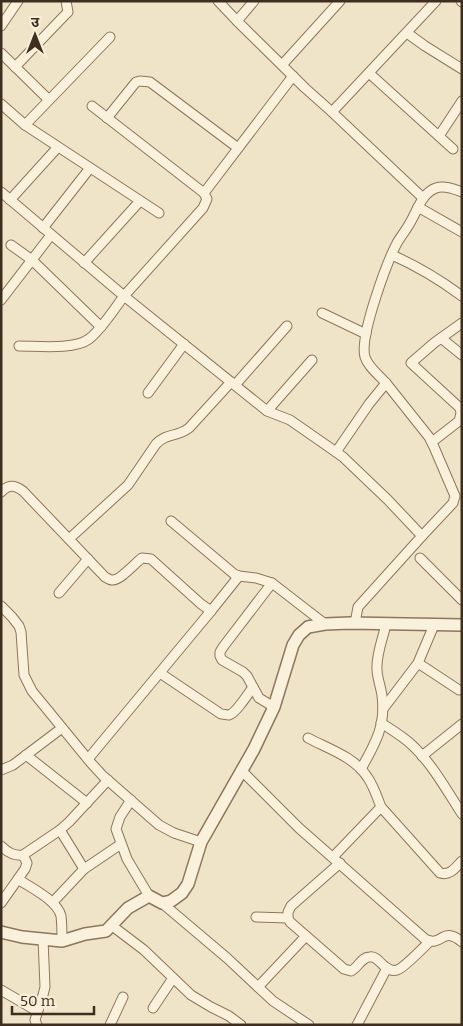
<svg xmlns="http://www.w3.org/2000/svg" width="463" height="1026" viewBox="0 0 463 1026" font-family="Bitter,'Noto Sans Devanagari',serif">
<style>
.lines{fill:none;stroke-linecap:round;stroke-linejoin:round}
.minor-casing{stroke:#8d765c;stroke-width:11}
.tertiary-casing{stroke:#8d765c;stroke-width:14}
.minor{stroke:#faf1dc;stroke-width:9}
.tertiary{stroke:#faf1dc;stroke-width:11}
</style>
<rect width="100%" height="100%" fill="#f0e4c8"/>
<g class="lines">
<defs>
<g id="minor">
<path d="M 218,1 L 237,21"/>
<path d="M 254,1 L 237,21 L 305,88 L 332,112 L 436,1"/>
<path d="M 461,1 L 462,2"/>
<path d="M 1,26 L 18,1"/>
<path d="M 407,33 L 425,46 L 462,69"/>
<path d="M 1,53 L 49,100"/>
<path d="M 282,65 L 340,1"/>
<path d="M 15,67 L 65,15 L 68,12 L 66,1"/>
<path d="M 369,73 L 453,149"/>
<path d="M 1,104 L 25,125 L 159,213"/>
<path d="M 92,106 L 204,193"/>
<path d="M 332,112 L 423,198"/>
<path d="M 107,118 L 136,82 L 140,81 L 150,82 L 238,148"/>
<path d="M 25,125 L 110,37"/>
<path d="M 439,136 L 462,101"/>
<path d="M 1,192 L 124,296 L 203,208 L 207,199 L 204,193 L 293,76"/>
<path d="M 10,200 L 58,147"/>
<path d="M 418,207 L 462,232"/>
<path d="M 43,228 L 90,168"/>
<path d="M 11,245 L 32,260 L 101,327"/>
<path d="M 392,255 C 417,266 440,280 462,296"/>
<path d="M 84,263 L 140,201"/>
<path d="M 1,300 L 51,235"/>
<path d="M 322,313 L 366,334"/>
<path d="M 441,338 L 462,355"/>
<path d="M 19,346 C 38,346 74,350 89,339 C 101,330 115,308 124,296 L 267,411 L 290,420 L 336,452"/>
<path d="M 386,383 L 429,437 L 434,447 L 455,496 L 453,503 L 422,536"/>
<path d="M 235,385 L 287,326"/>
<path d="M 148,393 L 184,344"/>
<path d="M 267,411 L 312,360"/>
<path d="M 432,442 L 459,421 L 461,413 L 460,408 L 411,363 L 434,343 L 462,323"/>
<path d="M 1,492 C 9,484 15,485 23,491 L 105,577 C 107,578 110,580 112,580 C 120,581 135,563 142,558 L 151,559 L 201,604 L 211,611 L 239,576"/>
<path d="M 171,521 L 234,574 L 239,576 L 256,578 L 272,583 L 325,624"/>
<path d="M 69,539 L 128,485 L 156,444 C 168,432 176,438 189,428 L 231,382"/>
<path d="M 420,558 L 462,600"/>
<path d="M 272,583 L 223,647 L 220,652 L 220,656 L 222,660 L 243,672 L 247,676 L 259,698 L 274,707"/>
<path d="M 59,593 L 88,559"/>
<path d="M 1,606 L 12,617 L 19,626 L 21,632 L 24,675 L 32,691 L 91,763 L 103,776 L 159,825 L 174,833 L 201,842"/>
<path d="M 355,623 L 358,607 L 422,536 L 388,500 L 343,457 L 336,452 L 369,404 L 386,383 C 379,375 368,367 365,357 C 359,337 387,262 397,243 C 401,236 407,229 411,221 C 418,209 422,193 436,188 C 444,185 454,189 462,192"/>
<path d="M 418,663 L 459,690"/>
<path d="M 160,673 L 221,714 C 223,714 226,715 229,715 C 236,713 248,694 253,687"/>
<path d="M 383,709 L 418,663 L 434,625"/>
<path d="M 381,723 C 392,730 404,737 413,746 C 433,765 447,791 462,814"/>
<path d="M 308,738 C 329,749 355,757 368,778 C 374,787 377,797 381,807"/>
<path d="M 26,755 L 87,803"/>
<path d="M 422,756 L 462,724"/>
<path d="M 88,759 L 211,611"/>
<path d="M 361,769 C 375,744 386,726 382,696 C 381,687 377,678 377,669 C 376,655 383,638 386,624"/>
<path d="M 1,770 L 13,765 L 62,728"/>
<path d="M 241,770 L 299,828 L 425,939 C 443,948 441,925 462,942"/>
<path d="M 131,800 L 120,817 L 116,829 L 127,859 L 149,896"/>
<path d="M 60,830 L 84,869"/>
<path d="M 1,846 C 8,853 14,856 23,855 L 60,830 L 69,822 L 108,780"/>
<path d="M 333,857 L 381,807 L 440,873 C 450,876 455,868 462,861"/>
<path d="M 340,863 L 291,906 L 288,912 L 288,918 L 290,922 L 344,969 L 351,971 C 358,968 361,957 370,957 C 375,956 379,961 383,965 C 387,968 391,972 397,970 C 404,968 424,947 430,941"/>
<path d="M 18,879 C 31,888 57,900 61,916 C 62,924 62,933 62,941"/>
<path d="M 53,902 L 84,869 L 121,844"/>
<path d="M 1,903 L 25,869 L 27,863 L 23,855"/>
<path d="M 162,903 L 227,958 L 273,1001 L 309,1025"/>
<path d="M 256,917 L 288,918"/>
<path d="M 111,925 L 144,950 L 191,995 L 211,1007 L 229,1016 L 241,1025"/>
<path d="M 258,987 L 306,936"/>
<path d="M 1,990 L 37,1011"/>
<path d="M 153,1008 L 173,978"/>
<path d="M 37,1025 L 35,1020 L 43,995 L 45,987 L 43,939"/>
<path d="M 110,1025 L 123,997"/>
<path d="M 357,1025 L 387,968"/>
</g>
<path id="tertiary" d="M 1,932 L 22,937 L 62,941 L 85,934 L 106,931 L 128,908 L 149,896 L 162,903 L 171,901 L 182,893 L 188,884 L 201,842 L 254,749 L 274,707 L 293,645 L 299,635 L 308,627 L 325,624 L 350,623 L 462,625"/>
</defs>
<!-- minor casing -->
<use href="#minor" class="minor-casing"/>
<!-- tertiary casing -->
<use href="#tertiary" class="tertiary-casing"/>
<!-- minor -->
<use href="#minor" class="minor"/>
<!-- tertiary -->
<use href="#tertiary" class="tertiary"/>
</g>
<!-- border -->
<rect width="463" height="1026" fill="none" stroke="#3d2e20" stroke-width="5"/>
<!-- north arrow -->
<g transform="translate(35 35)" stroke="#f7eed8" stroke-width="4" paint-order="stroke">
<path d="M0-4L9 19L0 12L-9 19Z" fill="#3d2e20"/>
<text y="-8" font-size="14" font-weight="bold" text-anchor="middle" fill="#3d2e20">उ</text>
</g>
<!-- scale -->
<path d="M12 1006v8h82v-8" fill="none" stroke="#3d2e20" stroke-width="2.5"/>
<text x="20" y="1006" font-size="15" fill="#3d2e20" stroke="#f7eed8" stroke-width="4" paint-order="stroke">50 m</text>
</svg>
